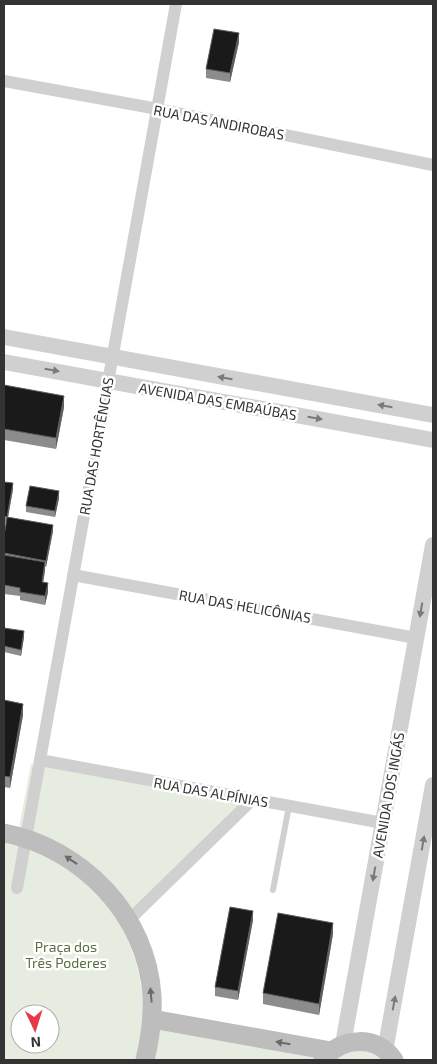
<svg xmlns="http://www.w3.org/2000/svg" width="437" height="1064" viewBox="0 0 437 1064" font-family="'Exo 2',sans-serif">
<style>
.green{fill:#e6ecdf;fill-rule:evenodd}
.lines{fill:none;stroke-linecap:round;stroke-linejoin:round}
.service{stroke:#d0d0d0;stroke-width:6}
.minor{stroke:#d0d0d0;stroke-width:12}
.tertiary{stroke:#d0d0d0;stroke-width:16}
.secondary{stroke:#bdbdbd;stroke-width:19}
.wall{fill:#8c8c8c}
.shaded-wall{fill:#5f5f5f}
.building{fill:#1a1a1a;stroke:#5f5f5f}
.oneway{fill:#7a7a7a}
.oneway2{fill:#6a6a6a}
.labels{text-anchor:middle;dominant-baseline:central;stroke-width:5;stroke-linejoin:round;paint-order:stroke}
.street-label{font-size:14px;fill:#333;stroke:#fff}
.park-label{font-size:14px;fill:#56703f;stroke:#fff}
</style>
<rect width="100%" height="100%" fill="#fff"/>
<!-- green -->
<g class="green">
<path d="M 31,764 L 242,803 L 132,910 C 107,869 65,839 19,828 Z"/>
<path d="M 4,843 C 18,846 31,849 44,855 C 51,858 57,863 63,867 C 70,871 77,875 83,880 C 123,912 145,967 143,1019 C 142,1033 139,1047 136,1060 L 4,1060 ZM 20,1014 L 50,1014 L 50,1044 L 20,1044 Z"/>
<path d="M 160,1029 L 314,1057 L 313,1060 L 159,1060 L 154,1059 Z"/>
<path d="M 353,1050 L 371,1052 L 384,1060 L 334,1060 Z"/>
</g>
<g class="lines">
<!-- service -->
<path class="service" d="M 273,890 L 289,806"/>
<!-- minor -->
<g class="minor">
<path d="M 4,81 L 147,107 L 433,165"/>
<path d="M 73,575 L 416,638"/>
<path d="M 40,760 L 383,823"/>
<path d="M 17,888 L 176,4"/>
<path d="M 128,921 L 253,799"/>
</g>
<!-- tertiary -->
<g class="tertiary">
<path d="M 4,337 L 433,415"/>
<path d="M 4,362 L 433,440"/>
<path d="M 343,1044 L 433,545"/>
<path d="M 385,1051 L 433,785"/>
</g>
<!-- secondary -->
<g class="secondary">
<path d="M 4,833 C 82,848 147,915 152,996 C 153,1018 150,1039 145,1060"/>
<path d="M 152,1019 L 331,1051"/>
<path d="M 323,1060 C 342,1036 377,1035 394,1060"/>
</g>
</g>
<!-- wall -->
<g class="wall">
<path d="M 239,42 L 230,82 L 206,78 L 206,69 Z"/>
<path d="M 4,385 L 64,407 L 56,449 L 4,440 Z"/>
<path d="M 4,482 L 13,489 L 8,517 L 53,531 L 46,567 L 45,567 L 43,582 L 48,592 L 45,605 L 20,600 L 20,596 L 4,594 L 4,536 L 6,523 L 4,522 Z"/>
<path d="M 59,498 L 55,517 L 26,512 L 26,506 Z"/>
<path d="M 4,628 L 24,637 L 21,656 L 4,652 Z"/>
<path d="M 4,700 L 23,715 L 10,788 L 4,787 Z"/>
<path d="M 253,920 L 238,1000 L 215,996 L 215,987 Z"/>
<path d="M 333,934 L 319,1015 L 263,1004 L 263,993 Z"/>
</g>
<!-- shaded-wall -->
<g class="shaded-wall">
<path d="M 239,33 L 239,42 L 230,82 L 230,73 Z"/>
<path d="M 64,396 L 64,407 L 56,449 L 56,438 Z"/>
<path d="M 13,483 L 13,489 L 7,523 L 7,517 Z"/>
<path d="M 59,491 L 59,498 L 55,517 L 55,511 Z"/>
<path d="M 53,525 L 53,531 L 46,567 L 46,561 Z"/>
<path d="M 45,562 L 45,571 L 42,590 L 42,582 Z"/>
<path d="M 48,583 L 48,592 L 45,605 L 45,596 Z"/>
<path d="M 24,631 L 24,637 L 21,656 L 21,650 Z"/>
<path d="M 23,704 L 23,715 L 10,788 L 10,777 Z"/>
<path d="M 253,911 L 253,920 L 238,1000 L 238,991 Z"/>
<path d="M 333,923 L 333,934 L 319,1015 L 319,1004 Z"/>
</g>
<!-- building -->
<g class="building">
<path d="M 214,29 L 239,33 L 230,73 L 206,69 Z"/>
<path d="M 4,385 L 64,396 L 56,438 L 4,429 Z"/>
<path d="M 4,482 L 13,483 L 7,517 L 4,516 Z"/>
<path d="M 30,486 L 59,491 L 55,511 L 26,506 Z"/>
<path d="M 7,517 L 53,525 L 46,561 L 4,553 L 4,536 Z"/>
<path d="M 4,555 L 45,562 L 42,582 L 48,583 L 45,596 L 20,592 L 20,588 L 4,585 Z"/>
<path d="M 4,628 L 24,631 L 21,650 L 4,646 Z"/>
<path d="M 4,700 L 23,704 L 10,777 L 4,776 Z"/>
<path d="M 230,907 L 253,911 L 238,991 L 215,987 Z"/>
<path d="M 278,913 L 333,923 L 319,1004 L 263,993 Z"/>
</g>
<!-- one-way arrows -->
<defs><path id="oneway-solid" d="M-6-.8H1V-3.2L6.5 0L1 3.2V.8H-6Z" transform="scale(1.25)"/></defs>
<g class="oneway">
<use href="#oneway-solid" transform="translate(52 370) rotate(10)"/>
<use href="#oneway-solid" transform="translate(225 378) rotate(-170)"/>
<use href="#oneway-solid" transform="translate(385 406) rotate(-170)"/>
<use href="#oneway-solid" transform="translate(315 418) rotate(10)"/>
<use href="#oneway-solid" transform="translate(421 610) rotate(100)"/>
<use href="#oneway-solid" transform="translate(423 843) rotate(-80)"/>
<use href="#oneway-solid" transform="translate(374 874) rotate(100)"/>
<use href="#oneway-solid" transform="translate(394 1003) rotate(-80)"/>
</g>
<g class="oneway2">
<use href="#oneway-solid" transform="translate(71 860) rotate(-146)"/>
<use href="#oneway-solid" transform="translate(151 995) rotate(-95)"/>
<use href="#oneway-solid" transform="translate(283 1043) rotate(-170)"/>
</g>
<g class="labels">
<!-- street labels -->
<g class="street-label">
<text transform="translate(219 122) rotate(11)">RUA DAS ANDIROBAS</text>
<text transform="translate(218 401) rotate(10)">AVENIDA DAS EMBAÚBAS</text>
<text transform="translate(96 446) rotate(-80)">RUA DAS HORTÊNCIAS</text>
<text transform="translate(245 606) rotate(10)">RUA DAS HELICÔNIAS</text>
<text transform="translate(211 792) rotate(10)">RUA DAS ALPÍNIAS</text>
<text transform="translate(388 795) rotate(-80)">AVENIDA DOS INGÁS</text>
</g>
<!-- park labels -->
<g class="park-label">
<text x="66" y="946">Praça dos<tspan x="66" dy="16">Três Poderes</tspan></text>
</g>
</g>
<!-- border -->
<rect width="437" height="1064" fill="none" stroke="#333333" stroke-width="10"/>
<!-- north arrow -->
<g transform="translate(35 1029) rotate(176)"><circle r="24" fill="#ffffff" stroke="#adadad"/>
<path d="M0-4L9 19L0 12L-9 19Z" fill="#e63946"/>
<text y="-8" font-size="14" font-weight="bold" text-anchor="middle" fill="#333333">N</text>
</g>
</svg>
